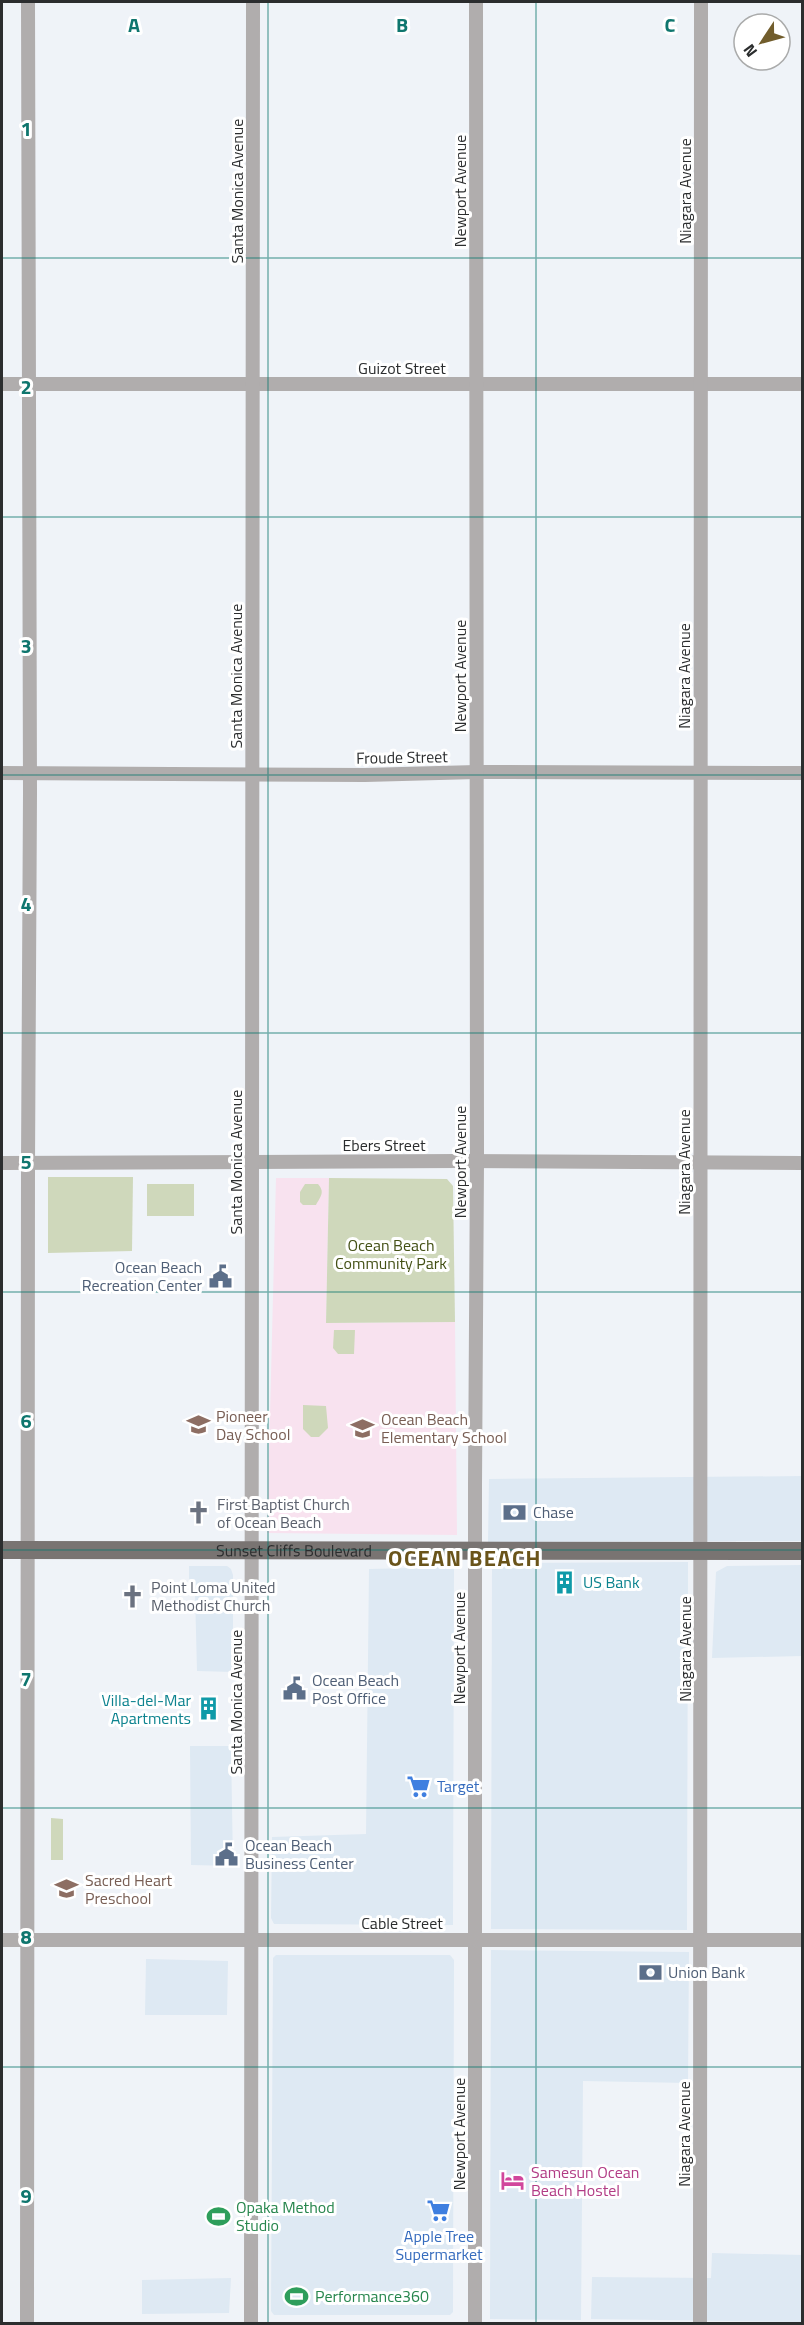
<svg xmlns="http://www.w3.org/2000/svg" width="804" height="2325" viewBox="0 0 804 2325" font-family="'Titillium Web',sans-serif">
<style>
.built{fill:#dee9f3}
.education{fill:#f8e2ef}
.green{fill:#cfd8bb}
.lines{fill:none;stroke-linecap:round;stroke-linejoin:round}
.minor{stroke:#b0adad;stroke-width:14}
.major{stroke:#797472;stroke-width:18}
.grid{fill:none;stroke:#0f766e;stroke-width:1.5;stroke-opacity:0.55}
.labels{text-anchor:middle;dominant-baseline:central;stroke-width:6;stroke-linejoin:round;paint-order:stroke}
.street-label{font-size:16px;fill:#2b2d2e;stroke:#fff}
.park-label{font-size:16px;fill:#435015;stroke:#fff}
.service-label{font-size:16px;fill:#4e5e75;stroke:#fff;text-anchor:start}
.education-label{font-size:16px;fill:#785e54;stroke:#fff;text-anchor:start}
.worship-label{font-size:16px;fill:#5b616d;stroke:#fff;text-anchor:start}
.culture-label{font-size:16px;fill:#0d838f;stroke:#fff;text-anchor:start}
.shop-label{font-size:16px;fill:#366cbe;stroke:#fff;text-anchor:start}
.hotel-label{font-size:16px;fill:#b23c85;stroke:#fff;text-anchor:start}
.leisure-label{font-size:16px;fill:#27864d;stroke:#fff;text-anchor:start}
.district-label{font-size:22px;font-weight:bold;letter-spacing:1.5px;fill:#6a541a;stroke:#fff}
.grid-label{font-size:20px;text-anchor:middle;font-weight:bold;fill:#0f766e;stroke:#fff;stroke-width:6;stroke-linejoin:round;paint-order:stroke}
</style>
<rect width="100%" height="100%" fill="#eff3f8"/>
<!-- built -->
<g class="built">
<path d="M 802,1476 L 802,1541 L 488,1542 L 489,1479 Z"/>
<path d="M 688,1562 L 687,1930 L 491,1929 L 492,1563 Z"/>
<path d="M 802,1565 L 802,1656 L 712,1658 L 716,1572 L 727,1566 Z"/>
<path d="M 189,1566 L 227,1566 L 231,1569 L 233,1575 L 233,1672 L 197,1671 L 195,1593 L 189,1593 Z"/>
<path d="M 454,1567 L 453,1925 L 274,1924 L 271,1918 L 272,1837 L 366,1834 L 369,1569 Z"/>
<path d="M 190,1746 L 231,1746 L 233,1866 L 191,1865 Z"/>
<path d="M 491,1950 L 689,1952 L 688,2083 L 583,2081 L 581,2320 L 490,2319 Z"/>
<path d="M 276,1955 L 450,1955 L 454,1960 L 453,2312 L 450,2315 L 274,2315 L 271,2311 L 273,1958 Z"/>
<path d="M 146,1959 L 228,1961 L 227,2015 L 145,2015 Z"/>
<path d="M 712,2253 L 802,2255 L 802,2322 L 591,2319 L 592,2277 L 711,2278 Z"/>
<path d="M 231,2278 L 229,2313 L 142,2314 L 142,2280 Z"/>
</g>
<!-- education -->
<path class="education" d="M 276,1178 L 329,1178 L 326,1323 L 455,1322 L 457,1535 L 267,1533 Z"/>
<!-- green -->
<g class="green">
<path d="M 48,1177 L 133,1177 L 132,1251 L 48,1253 Z"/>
<path d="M 329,1178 L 447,1179 L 453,1186 L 455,1322 L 326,1323 Z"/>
<rect x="147" y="1184" width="47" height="32"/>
<path d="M 305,1184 L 318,1184 C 325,1192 321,1196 316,1205 L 303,1205 L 300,1202 L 300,1192 Z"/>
<path d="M 334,1330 L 355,1330 L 354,1354 L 338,1354 L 333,1348 Z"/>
<path d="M 303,1405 L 326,1406 L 328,1428 L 319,1437 L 311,1437 L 303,1429 Z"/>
<path d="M 51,1818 L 63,1819 L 63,1860 L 51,1860 Z"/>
</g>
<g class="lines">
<!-- minor -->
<g class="minor">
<path d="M 2,384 L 802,384"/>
<path d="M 2,773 L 365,775 L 476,772 L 802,773"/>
<path d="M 2,1163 L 458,1161 L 802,1163"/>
<path d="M 2,1940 L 802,1940"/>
<path d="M 27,2324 L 28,1163 L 30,793 L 28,2"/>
<path d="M 251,2324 L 253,2"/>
<path d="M 475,2324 L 475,1486 L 477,1162 L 476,2"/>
<path d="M 700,2324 L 701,2"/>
</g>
<!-- major -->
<path class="major" id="s1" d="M 2,1550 L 802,1551"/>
</g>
<!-- grid -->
<path class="grid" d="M 268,2 L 268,2324M 536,2 L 536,2324M 2,258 L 802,258M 2,517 L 802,517M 2,775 L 802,775M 2,1033 L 802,1033M 2,1292 L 802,1292M 2,1550 L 802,1550M 2,1808 L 802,1808M 2,2067 L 802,2067"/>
<!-- icons -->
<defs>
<symbol id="civic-bare" viewBox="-9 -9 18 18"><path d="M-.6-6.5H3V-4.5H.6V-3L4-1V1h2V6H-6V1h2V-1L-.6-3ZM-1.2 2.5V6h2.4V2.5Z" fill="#5c6f8a" stroke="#fff" stroke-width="2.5" paint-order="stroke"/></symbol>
<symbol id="school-bare" viewBox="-9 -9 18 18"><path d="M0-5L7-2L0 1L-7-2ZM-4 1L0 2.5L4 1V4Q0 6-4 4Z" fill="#8d6e63" stroke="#fff" stroke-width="2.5" paint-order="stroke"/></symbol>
<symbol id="bank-bare" viewBox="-9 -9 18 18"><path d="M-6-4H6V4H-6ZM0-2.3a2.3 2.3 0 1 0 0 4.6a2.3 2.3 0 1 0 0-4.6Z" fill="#5c6f8a" stroke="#fff" stroke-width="2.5" paint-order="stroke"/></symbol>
<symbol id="church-bare" viewBox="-9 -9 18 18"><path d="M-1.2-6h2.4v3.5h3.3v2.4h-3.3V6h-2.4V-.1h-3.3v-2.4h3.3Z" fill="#6b7280" stroke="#fff" stroke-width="2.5" paint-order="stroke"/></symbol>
<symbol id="building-bare" viewBox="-9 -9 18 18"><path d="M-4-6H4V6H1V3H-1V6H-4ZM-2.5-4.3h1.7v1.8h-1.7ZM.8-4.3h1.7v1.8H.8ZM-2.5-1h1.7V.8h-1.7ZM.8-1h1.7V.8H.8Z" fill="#0f9aa8" stroke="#fff" stroke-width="2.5" paint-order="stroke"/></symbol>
<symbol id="supermarket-bare" viewBox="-9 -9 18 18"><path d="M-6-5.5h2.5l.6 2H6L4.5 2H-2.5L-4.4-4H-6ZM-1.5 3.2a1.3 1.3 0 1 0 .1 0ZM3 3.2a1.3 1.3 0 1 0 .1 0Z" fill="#3f7fe0" stroke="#fff" stroke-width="2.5" paint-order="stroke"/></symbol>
<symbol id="hotel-bare" viewBox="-9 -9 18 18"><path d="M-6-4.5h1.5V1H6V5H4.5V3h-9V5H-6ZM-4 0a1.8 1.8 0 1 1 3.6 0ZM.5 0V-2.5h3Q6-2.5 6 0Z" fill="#d1479c" stroke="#fff" stroke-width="2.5" paint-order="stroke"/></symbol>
<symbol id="stadium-bare" viewBox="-9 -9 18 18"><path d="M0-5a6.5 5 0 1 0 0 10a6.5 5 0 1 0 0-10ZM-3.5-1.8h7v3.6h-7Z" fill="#2e9e5b" stroke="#fff" stroke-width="2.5" paint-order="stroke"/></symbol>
</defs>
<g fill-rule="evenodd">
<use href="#civic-bare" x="204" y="1260" width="33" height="33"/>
<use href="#school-bare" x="182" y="1408" width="33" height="33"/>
<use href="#school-bare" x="346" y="1412" width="33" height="33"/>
<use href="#bank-bare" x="498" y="1496" width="33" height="33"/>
<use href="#church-bare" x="182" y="1496" width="33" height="33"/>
<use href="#building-bare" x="548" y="1566" width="33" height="33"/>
<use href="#church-bare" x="116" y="1580" width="33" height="33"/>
<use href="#civic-bare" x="278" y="1672" width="33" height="33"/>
<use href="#building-bare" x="192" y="1692" width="33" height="33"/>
<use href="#supermarket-bare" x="402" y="1770" width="33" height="33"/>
<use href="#civic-bare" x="210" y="1838" width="33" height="33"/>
<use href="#school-bare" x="50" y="1872" width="33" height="33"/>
<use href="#bank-bare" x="634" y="1956" width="33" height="33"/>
<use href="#hotel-bare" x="496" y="2164" width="33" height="33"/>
<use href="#supermarket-bare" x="422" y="2194" width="33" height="33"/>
<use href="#stadium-bare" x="202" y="2200" width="33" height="33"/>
<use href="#stadium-bare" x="280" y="2280" width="33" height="33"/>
</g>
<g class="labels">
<!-- street labels -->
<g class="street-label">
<text transform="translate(237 191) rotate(-90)">Santa Monica Avenue</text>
<text transform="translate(460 191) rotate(-90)">Newport Avenue</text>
<text transform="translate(685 191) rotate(-90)">Niagara Avenue</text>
<text x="402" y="368">Guizot Street</text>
<text transform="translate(236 676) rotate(-90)">Santa Monica Avenue</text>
<text transform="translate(460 676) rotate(-90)">Newport Avenue</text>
<text transform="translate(684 676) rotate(-90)">Niagara Avenue</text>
<text transform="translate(402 757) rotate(-1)">Froude Street</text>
<text x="384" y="1145">Ebers Street</text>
<text transform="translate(236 1162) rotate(-90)">Santa Monica Avenue</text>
<text transform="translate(460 1162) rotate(-90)">Newport Avenue</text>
<text transform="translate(684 1162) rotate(-90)">Niagara Avenue</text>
<text stroke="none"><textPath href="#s1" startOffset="292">Sunset Cliffs Boulevard</textPath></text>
<text transform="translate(459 1648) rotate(-90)">Newport Avenue</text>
<text transform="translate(685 1649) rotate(-90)">Niagara Avenue</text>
<text transform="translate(236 1702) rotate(-90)">Santa Monica Avenue</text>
<text x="402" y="1923">Cable Street</text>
<text transform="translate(459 2134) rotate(-90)">Newport Avenue</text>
<text transform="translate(684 2134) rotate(-90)">Niagara Avenue</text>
</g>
<!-- park labels -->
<g class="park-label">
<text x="391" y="1245">Ocean Beach<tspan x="391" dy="18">Community Park</tspan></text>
</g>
<!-- service labels -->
<g class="service-label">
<text x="202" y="1267" text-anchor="end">Ocean Beach<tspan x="202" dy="18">Recreation Center</tspan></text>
<text x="533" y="1512">Chase</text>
<text x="312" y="1680">Ocean Beach<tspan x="312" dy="18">Post Office</tspan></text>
<text x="245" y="1845">Ocean Beach<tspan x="245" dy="18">Business Center</tspan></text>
<text x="668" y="1972">Union Bank</text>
</g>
<!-- education labels -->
<g class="education-label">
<text x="216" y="1416">Pioneer<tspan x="216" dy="18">Day School</tspan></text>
<text x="381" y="1419">Ocean Beach<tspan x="381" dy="18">Elementary School</tspan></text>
<text x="85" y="1880">Sacred Heart<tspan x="85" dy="18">Preschool</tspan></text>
</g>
<!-- worship labels -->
<g class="worship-label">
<text x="217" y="1504">First Baptist Church<tspan x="217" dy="18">of Ocean Beach</tspan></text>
<text x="151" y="1587">Point Loma United<tspan x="151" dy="18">Methodist Church</tspan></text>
</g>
<!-- culture labels -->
<g class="culture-label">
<text x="583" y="1582">US Bank</text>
<text x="191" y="1700" text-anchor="end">Villa-del-Mar<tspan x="191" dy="18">Apartments</tspan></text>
</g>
<!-- shop labels -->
<g class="shop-label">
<text x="437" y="1786">Target</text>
<text x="439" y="2236" text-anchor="middle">Apple Tree<tspan x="439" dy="18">Supermarket</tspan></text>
</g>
<!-- hotel labels -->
<g class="hotel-label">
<text x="531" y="2172">Samesun Ocean<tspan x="531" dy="18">Beach Hostel</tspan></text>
</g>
<!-- leisure labels -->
<g class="leisure-label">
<text x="236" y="2207">Opaka Method<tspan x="236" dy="18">Studio</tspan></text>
<text x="315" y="2296">Performance360</text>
</g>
<!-- district labels -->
<g class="district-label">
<text x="465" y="1558">OCEAN BEACH</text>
</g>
</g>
<g class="grid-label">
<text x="134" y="32">A</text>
<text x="402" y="32">B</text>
<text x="670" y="32">C</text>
<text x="26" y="136">1</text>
<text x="26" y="394">2</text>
<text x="26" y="653">3</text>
<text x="26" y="911">4</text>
<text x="26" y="1169">5</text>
<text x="26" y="1428">6</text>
<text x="26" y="1686">7</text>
<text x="26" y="1944">8</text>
<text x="26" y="2203">9</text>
</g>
<!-- border -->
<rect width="804" height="2325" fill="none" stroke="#2b2d2e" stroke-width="6"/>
<!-- north arrow -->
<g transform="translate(762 42) rotate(234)"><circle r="28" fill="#ffffff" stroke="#aaabab" stroke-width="1.5"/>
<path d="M0-4.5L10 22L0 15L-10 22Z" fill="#715d2c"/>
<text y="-9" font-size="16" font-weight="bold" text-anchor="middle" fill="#2b2d2e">N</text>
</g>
</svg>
